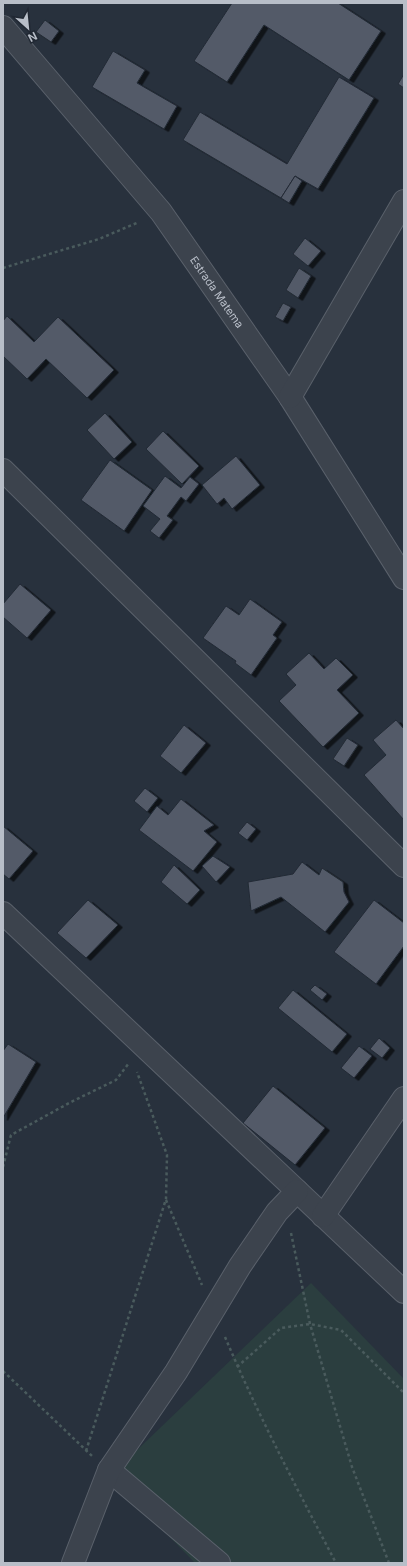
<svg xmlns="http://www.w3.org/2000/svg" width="407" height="1566" viewBox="0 0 407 1566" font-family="Inter,sans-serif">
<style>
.green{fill:#2b3e3f}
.building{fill:#525a68;stroke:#232a35;filter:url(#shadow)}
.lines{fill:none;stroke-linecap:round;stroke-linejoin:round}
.minor-casing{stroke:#5a616b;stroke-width:24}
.path{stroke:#4a5b5d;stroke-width:2.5;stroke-dasharray:3 3;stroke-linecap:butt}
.minor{stroke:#3c434d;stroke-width:22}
.labels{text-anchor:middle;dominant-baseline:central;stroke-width:3.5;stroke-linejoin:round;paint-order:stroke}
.street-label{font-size:11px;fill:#b8bec8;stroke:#212833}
</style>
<defs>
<filter id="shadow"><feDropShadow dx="4.5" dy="2.5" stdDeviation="0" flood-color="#0009"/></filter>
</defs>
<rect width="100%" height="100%" fill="#28313d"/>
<!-- green -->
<path class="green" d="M 311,1283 L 404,1379 L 404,1563 L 195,1563 L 110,1476 Z"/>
<!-- building -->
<g class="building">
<path d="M 232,3 L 338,3 L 381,31 L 349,80 L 264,25 L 227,82 L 194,61 Z"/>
<path d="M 45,20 L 59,31 L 51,42 L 36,32 Z"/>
<path d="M 113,51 L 145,70 L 137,83 L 177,106 L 164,129 L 92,87 Z"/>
<path d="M 404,74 L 404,88 L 398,84 Z"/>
<path d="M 339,77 L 374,98 L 318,189 L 295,176 L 281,198 L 183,140 L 200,112 L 287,164 Z"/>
<path d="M 295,176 L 302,181 L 289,203 L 281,198 Z"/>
<path d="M 305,238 L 321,251 L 308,266 L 293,254 Z"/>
<path d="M 299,268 L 311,276 L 298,298 L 286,290 Z"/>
<path d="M 283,303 L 291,307 L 283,321 L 275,317 Z"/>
<path d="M 7,316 L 34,342 L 58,317 L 114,370 L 87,398 L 46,359 L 27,379 L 3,356 L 3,321 Z"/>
<path d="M 105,413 L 132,442 L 114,459 L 87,430 Z"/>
<path d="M 163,431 L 199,466 L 182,484 L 146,449 Z"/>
<path d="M 236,456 L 260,485 L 232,509 L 224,498 L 217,504 L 202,485 Z"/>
<path d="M 110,460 L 152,490 L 124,531 L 81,500 Z"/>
<path d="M 165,476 L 181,488 L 190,477 L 199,484 L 186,501 L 181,497 L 167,516 L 173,520 L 159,538 L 150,531 L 160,519 L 143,506 Z"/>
<path d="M 20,584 L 51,610 L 27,638 L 3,617 L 3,604 Z"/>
<path d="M 250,599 L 282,622 L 273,635 L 277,638 L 251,675 L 235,663 L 236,661 L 203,638 L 226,606 L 239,615 Z"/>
<path d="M 309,653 L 324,669 L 336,658 L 353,675 L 337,690 L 359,713 L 323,747 L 279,701 L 296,685 L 286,674 Z"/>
<path d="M 396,720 L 404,729 L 404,820 L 364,775 L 386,755 L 373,740 Z"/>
<path d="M 184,725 L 206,743 L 181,773 L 160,756 Z"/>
<path d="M 347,738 L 358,745 L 344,766 L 333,759 Z"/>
<path d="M 145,788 L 158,798 L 147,812 L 134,801 Z"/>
<path d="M 181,799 L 214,825 L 204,831 L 217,842 L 193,871 L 139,830 L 157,806 L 168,815 Z"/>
<path d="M 247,822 L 256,829 L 247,840 L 238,833 Z"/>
<path d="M 3,826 L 33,851 L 9,879 L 3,874 Z"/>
<path d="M 213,856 L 230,867 L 216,882 L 202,866 Z"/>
<path d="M 302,862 L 319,875 L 322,868 L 343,882 L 344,892 L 349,902 L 325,932 L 281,897 L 251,911 L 248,882 L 293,874 Z"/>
<path d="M 174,865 L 200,890 L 187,904 L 161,882 Z"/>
<path d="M 88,900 L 118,925 L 86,958 L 57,933 Z"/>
<path d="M 374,900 L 404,923 L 404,946 L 376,984 L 334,952 Z"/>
<path d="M 315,985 L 327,994 L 322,1000 L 310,990 Z"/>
<path d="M 293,990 L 347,1034 L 332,1052 L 278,1008 Z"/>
<path d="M 379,1038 L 390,1048 L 382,1058 L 370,1049 Z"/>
<path d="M 8,1044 L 36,1062 L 3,1118 L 3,1051 Z"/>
<path d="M 359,1046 L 372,1056 L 354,1078 L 341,1068 Z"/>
<path d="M 273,1086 L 325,1128 L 295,1165 L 243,1123 Z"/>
</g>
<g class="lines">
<defs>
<g id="minor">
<path id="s1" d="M 3,27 L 161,212 L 290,397 L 404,578"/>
<path d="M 290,397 L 404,201"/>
<path d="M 3,470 L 404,866"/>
<path d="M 3,913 L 404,1292"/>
<path d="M 323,1216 L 404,1098"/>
<path d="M 109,1470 L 219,1563"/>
<path d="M 73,1563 L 109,1470 L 176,1372 L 240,1266 L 277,1212 L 297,1191"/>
</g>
</defs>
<!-- minor casing -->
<use href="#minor" class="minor-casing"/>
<!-- path -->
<g class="path">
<path d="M 3,268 L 99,239 L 139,222"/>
<path d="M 3,1167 L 11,1135 L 71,1102 L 116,1080 L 129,1063"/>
<path d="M 166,1200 L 202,1285"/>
<path d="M 291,1233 L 310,1324 L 352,1467 L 389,1563"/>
<path d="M 225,1337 C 258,1415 297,1489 336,1563"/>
<path d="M 237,1367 L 281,1328 L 310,1324 L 341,1330 L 404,1393"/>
<path d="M 3,1371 L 92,1456"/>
<path d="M 86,1451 L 166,1199 L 167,1155 L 137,1072"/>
</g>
<!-- minor -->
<use href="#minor" class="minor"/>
</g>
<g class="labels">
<!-- street labels -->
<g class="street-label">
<text stroke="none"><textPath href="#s1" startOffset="341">Estrada Matema</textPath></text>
</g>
</g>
<!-- border -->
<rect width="407" height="1566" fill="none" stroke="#b8bec8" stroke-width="8"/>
<!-- north arrow -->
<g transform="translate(28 28) rotate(153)" stroke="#212833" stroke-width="3" paint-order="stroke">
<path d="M0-3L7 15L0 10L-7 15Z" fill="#b8bec8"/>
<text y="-6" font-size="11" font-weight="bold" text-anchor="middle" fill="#b8bec8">N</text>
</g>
</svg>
